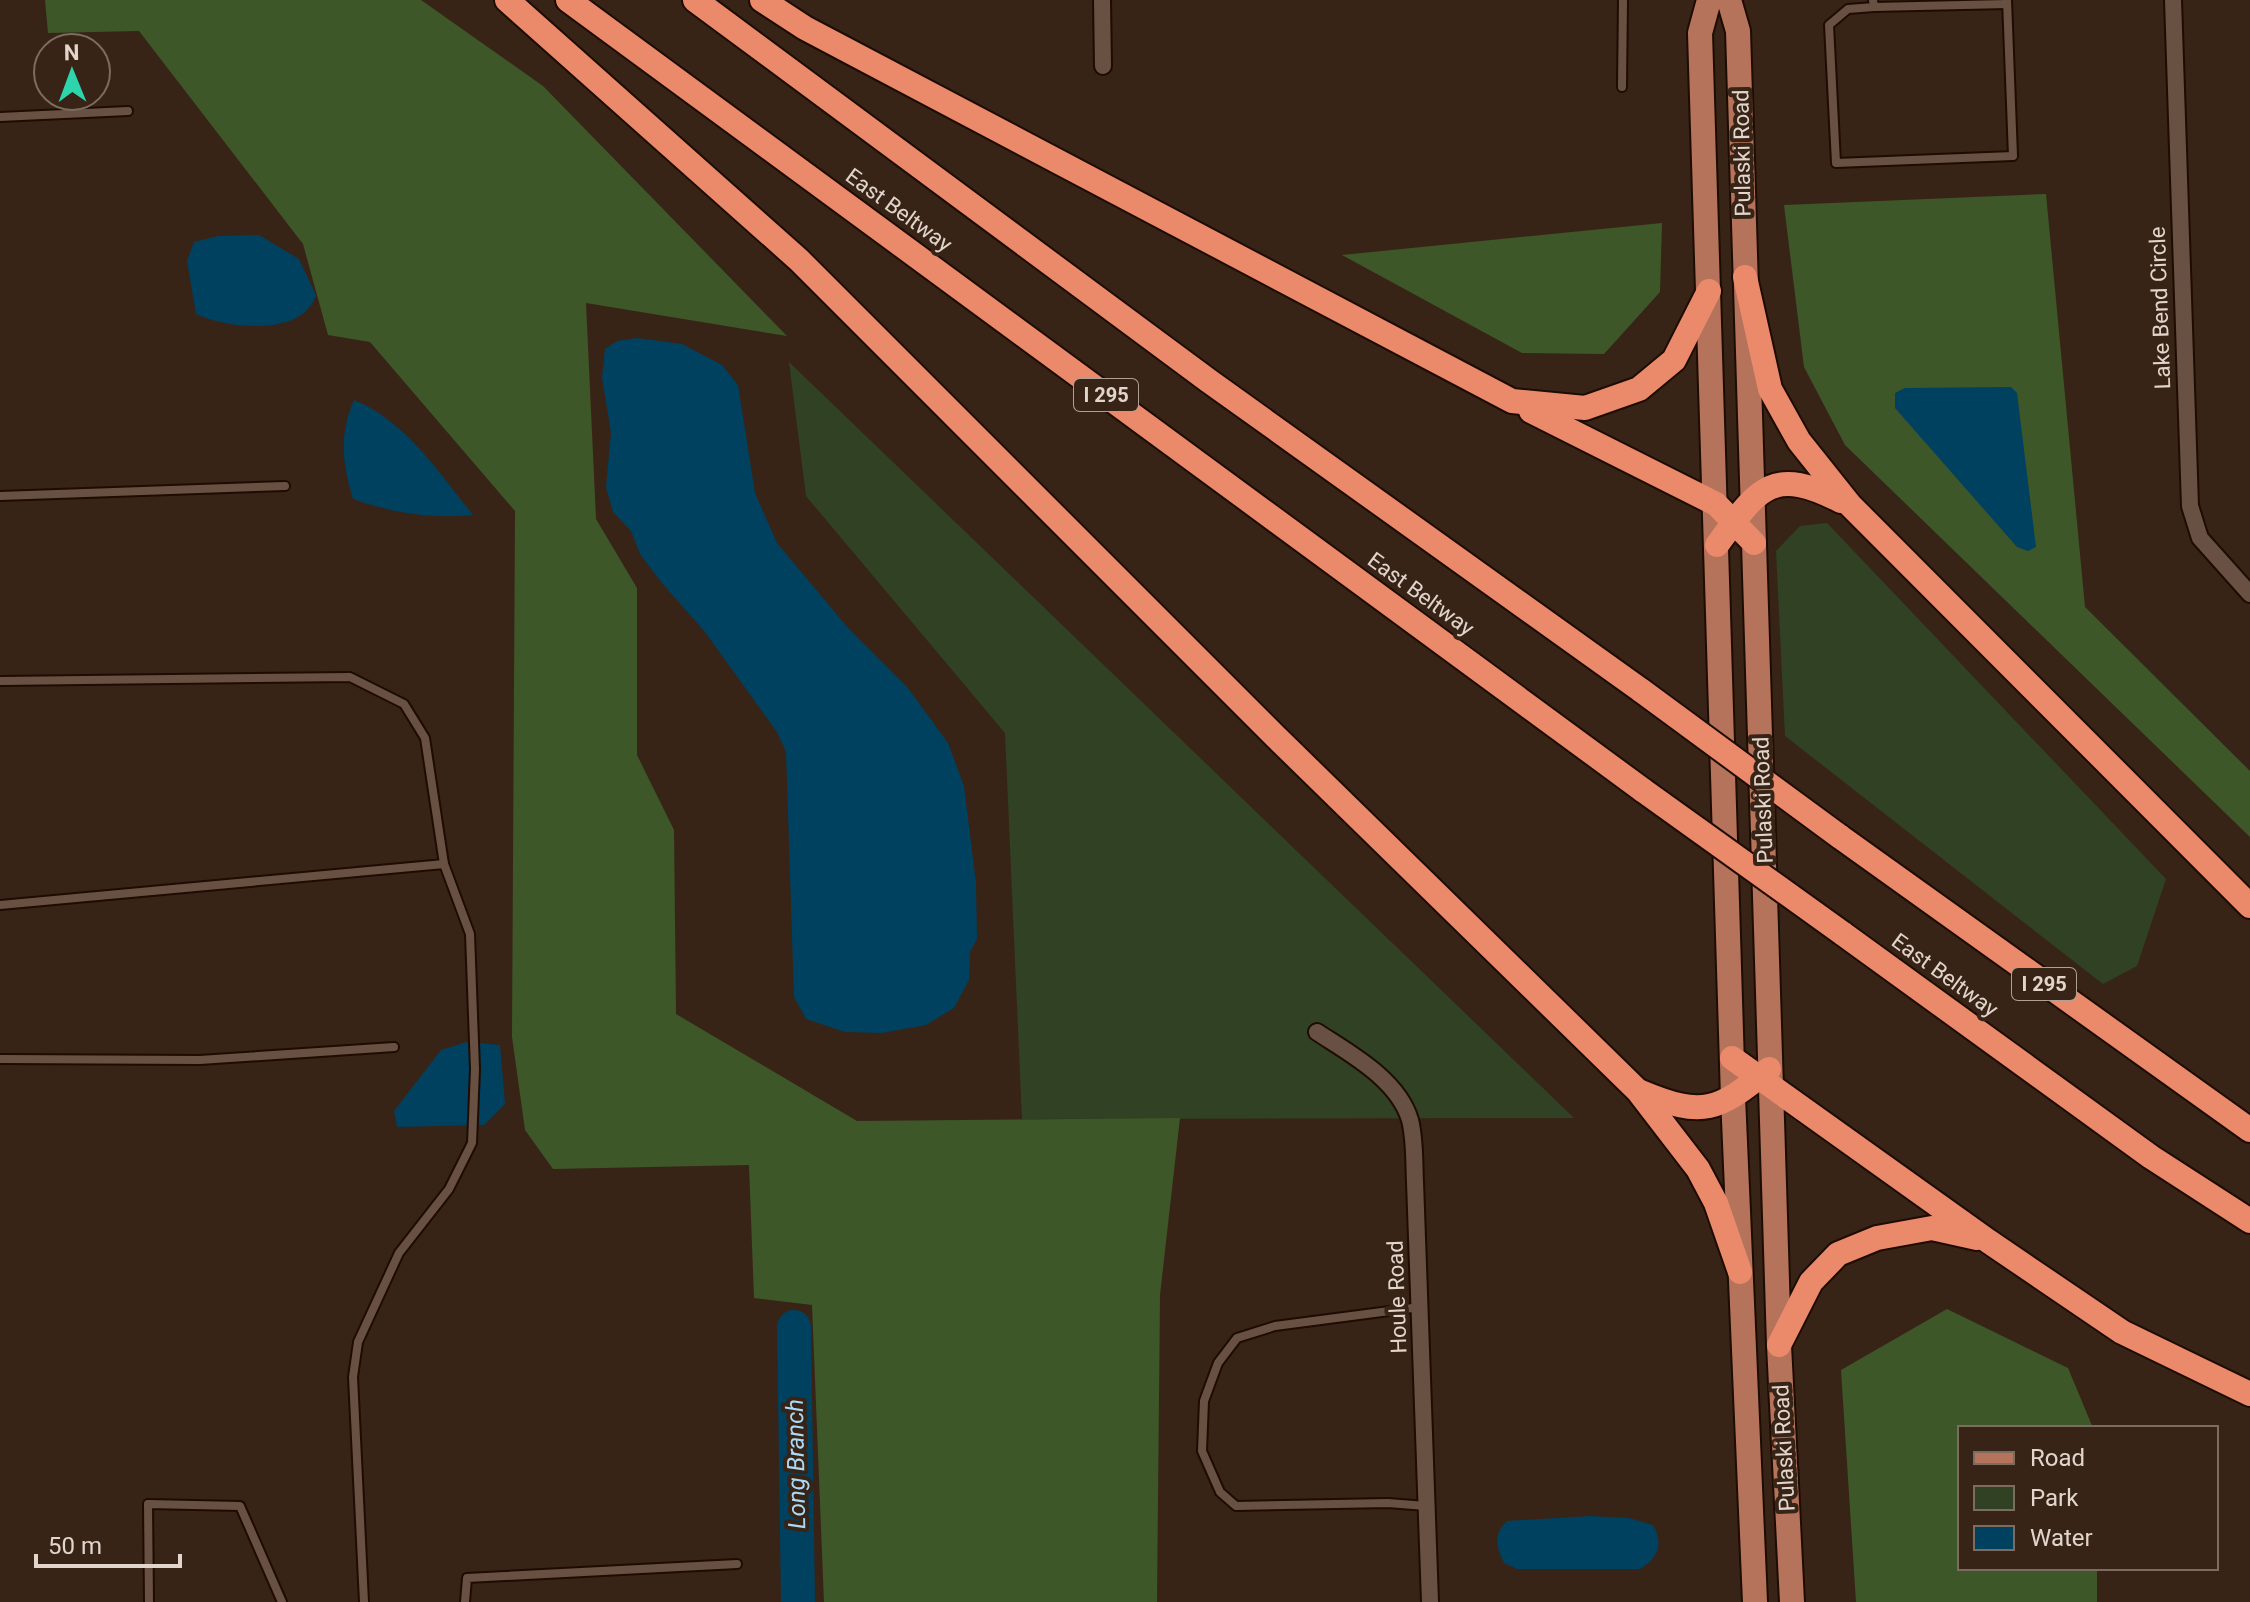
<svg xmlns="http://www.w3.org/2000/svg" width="2250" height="1602" viewBox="0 0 2250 1602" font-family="Roboto,sans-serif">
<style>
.green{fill:#304223}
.forest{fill:#3d5729}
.water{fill:#00415f}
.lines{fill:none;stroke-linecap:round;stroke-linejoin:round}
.river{stroke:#00415f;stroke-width:34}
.lane-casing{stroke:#1e0c02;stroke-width:12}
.street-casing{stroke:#1e0c02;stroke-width:20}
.primary-casing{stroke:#1e0c02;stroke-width:28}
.highway-casing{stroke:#1e0c02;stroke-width:28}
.lane{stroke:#685142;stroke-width:8}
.street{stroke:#685142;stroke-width:16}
.primary{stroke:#b6735b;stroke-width:24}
.highway{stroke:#ea8a6b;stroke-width:24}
.highway-bridge-casing{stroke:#1e0c02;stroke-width:28;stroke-linecap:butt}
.highway-bridge{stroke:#ea8a6b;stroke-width:24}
.labels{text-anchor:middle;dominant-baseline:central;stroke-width:8;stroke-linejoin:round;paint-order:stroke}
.shield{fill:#382416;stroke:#afa095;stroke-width:2}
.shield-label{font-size:20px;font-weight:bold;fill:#e2d5cc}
.street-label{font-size:22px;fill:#e2d5cc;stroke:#382416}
.water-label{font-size:24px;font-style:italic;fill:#aadaf8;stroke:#382416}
</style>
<rect width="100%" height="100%" fill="#382416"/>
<!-- green -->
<g class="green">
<path d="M 789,362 L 1574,1118 L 1022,1119 L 1005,733 L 806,496 Z"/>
<path d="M 1827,523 L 2166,879 L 2137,966 L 2103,984 L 1785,736 L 1776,551 L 1800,526 Z"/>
</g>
<!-- forest -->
<g class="forest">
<path d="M 45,0 L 421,0 L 543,86 L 787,336 L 586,303 L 596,519 L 637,588 L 637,755 L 674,830 L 676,1014 L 857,1121 L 1180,1118 L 1160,1295 L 1157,1602 L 824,1602 L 812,1305 L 754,1298 L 749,1165 L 553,1169 L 525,1130 L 512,1037 L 515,511 L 370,342 L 328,335 L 303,244 L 139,31 L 48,33 Z"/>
<path d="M 2046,194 L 2085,607 L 2250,771 L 2250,837 L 1845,445 L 1804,367 L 1784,205 Z"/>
<path d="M 1662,223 L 1660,292 L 1604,354 L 1522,353 L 1342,255 Z"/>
<path d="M 1947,1309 L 2068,1368 L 2093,1428 L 1960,1428 L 1960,1568 L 2097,1568 L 2097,1602 L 1856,1602 L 1841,1370 Z"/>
</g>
<!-- water -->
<g class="water">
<path d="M 259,235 L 299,259 L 316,295 C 303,337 228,329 196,314 L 187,261 L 194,242 L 218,236 Z"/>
<path d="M 637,338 L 682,344 L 722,365 L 738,385 L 755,493 L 777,543 L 849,629 L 908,688 L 948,743 L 964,786 L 976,883 L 977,939 L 970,952 L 969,980 L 954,1008 L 926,1025 L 882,1033 L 845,1032 L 806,1019 L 794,997 L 786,752 L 777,732 L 705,632 L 661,582 L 640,554 L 631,531 L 613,512 L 606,487 L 611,433 L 602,378 L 605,349 L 617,341 Z"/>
<path d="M 2011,387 L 2017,393 L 2036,547 L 2028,551 L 2017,547 L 1895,408 L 1895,393 L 1905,388 Z"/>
<path d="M 354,400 C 406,421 439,473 473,515 C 430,519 393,513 353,499 C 342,463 339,435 354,400 Z"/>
<path d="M 467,1042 L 500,1045 L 505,1104 L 484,1125 L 397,1127 L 394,1111 L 441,1050 Z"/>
<path d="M 1590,1516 L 1629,1518 L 1653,1525 C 1664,1544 1658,1558 1640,1569 L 1517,1569 L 1504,1563 C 1496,1546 1493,1535 1507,1521 Z"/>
</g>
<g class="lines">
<!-- river -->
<path class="river" d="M 794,1327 L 798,1602"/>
<defs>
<g id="lane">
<path d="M 1873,0 L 1874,7 L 1848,9 L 1829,25 L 1836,163 L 2013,156 L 2007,0"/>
<path d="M 1874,7 L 2007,4"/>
<path d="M 1622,87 L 1623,0"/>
<path d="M 0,117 L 128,111"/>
<path d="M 0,496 L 285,486"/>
<path d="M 0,681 L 350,677 L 404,704 L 425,738 L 444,864 L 470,934 L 475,1069 L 472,1143 L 449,1189 L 399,1253 L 358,1342 L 353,1377 L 364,1602"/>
<path d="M 0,905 L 444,864"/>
<path d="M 0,1059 L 200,1060 L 394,1047"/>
<path d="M 1420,1307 L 1275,1326 L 1237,1338 L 1218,1363 L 1204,1401 L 1202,1451 L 1220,1492 L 1236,1506 L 1388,1503 L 1426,1506"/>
<path d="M 149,1602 L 148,1504 L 240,1506 L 282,1602"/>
<path d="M 465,1602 L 467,1578 L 737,1564"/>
</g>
<g id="street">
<path d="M 1102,0 L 1103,66"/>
<path d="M 2173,0 L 2190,506 L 2200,538 L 2250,594"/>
<path d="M 1317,1032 C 1349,1053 1398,1079 1410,1120 C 1415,1139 1414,1162 1415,1182 L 1430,1602"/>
</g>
<g id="primary">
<path d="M 1709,0 L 1700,33 L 1733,1097 L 1755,1602"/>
<path d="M 1729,0 L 1738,31 L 1779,1345 L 1792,1602"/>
</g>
<g id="highway">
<path d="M 507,0 L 799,260 L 1276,737 L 1638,1091 L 1698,1169 L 1716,1203 L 1740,1272"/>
<path d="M 568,0 L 1644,791"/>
<path d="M 695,0 L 1209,381 L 1642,691"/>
<path d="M 762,0 L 805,28 L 1512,401 L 1585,408 L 1639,389 L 1674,360 L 1709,291"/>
<path d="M 1745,277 L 1770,389 L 1799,441 L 1850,505 L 2250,906"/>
<path d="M 1531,411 L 1716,504 L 1754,543"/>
<path d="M 1717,545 C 1758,489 1771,465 1841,501"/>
<path d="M 1839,836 L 2250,1130"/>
<path d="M 1842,933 L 2151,1157 L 2250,1221"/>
<path d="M 1732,1058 L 1988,1241 L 2122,1332 L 2250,1394"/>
<path d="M 1641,1092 C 1703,1118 1718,1111 1769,1069"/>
<path d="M 1779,1345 L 1811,1282 L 1838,1254 L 1877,1238 L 1932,1228 L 1977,1238"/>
</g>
</defs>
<!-- lane casing -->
<use href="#lane" class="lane-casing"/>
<!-- street casing -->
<use href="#street" class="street-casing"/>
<!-- primary casing -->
<use href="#primary" class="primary-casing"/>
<!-- highway casing -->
<use href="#highway" class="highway-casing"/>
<!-- lane -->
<use href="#lane" class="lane"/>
<!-- street -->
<use href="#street" class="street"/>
<!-- primary -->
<use href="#primary" class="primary"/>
<!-- highway -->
<use href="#highway" class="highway"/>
<defs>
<g id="highway-bridge">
<path d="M 1642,691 L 1839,836"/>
<path d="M 1644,791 L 1842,933"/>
</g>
</defs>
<!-- highway-bridge casing -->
<use href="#highway-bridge" class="highway-bridge-casing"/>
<!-- highway-bridge -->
<use href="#highway-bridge" class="highway-bridge"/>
</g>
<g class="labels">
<!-- shield labels -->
<g class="shield">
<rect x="1074" y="379" width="64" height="32" rx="6"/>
<rect x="2012" y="968" width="64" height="32" rx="6"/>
</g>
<g class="shield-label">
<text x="1106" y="395">I 295</text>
<text x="2044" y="984">I 295</text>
</g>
<!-- street labels -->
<g class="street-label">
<text transform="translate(1742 153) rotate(-91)">Pulaski Road</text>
<text transform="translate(899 210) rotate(36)">East Beltway</text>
<text transform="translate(2160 308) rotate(-92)">Lake Bend Circle</text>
<text transform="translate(1421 594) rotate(36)">East Beltway</text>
<text transform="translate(1763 800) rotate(-92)">Pulaski Road</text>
<text transform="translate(1945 975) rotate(36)">East Beltway</text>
<text transform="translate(1397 1297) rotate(-92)">Houle Road</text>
<text transform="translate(1784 1448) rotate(-93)">Pulaski Road</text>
</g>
<!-- water labels -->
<g class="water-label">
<text transform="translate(796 1464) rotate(-91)">Long Branch</text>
</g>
</g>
<!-- legend -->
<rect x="1958" y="1426" width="260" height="144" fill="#382416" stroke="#7c6b5f" stroke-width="2"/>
<rect x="1974" y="1452" width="40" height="12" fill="#b6735b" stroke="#7c6b5f" stroke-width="2"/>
<text x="2030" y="1466" font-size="24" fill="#e2d5cc">Road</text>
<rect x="1974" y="1486" width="40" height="24" fill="#304223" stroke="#7c6b5f" stroke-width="2"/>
<text x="2030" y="1506" font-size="24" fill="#e2d5cc">Park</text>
<rect x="1974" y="1526" width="40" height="24" fill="#00415f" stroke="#7c6b5f" stroke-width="2"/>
<text x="2030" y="1546" font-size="24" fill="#e2d5cc">Water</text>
<!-- north arrow -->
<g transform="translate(72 72) rotate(359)"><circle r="38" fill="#382416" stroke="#7c6b5f" stroke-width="2"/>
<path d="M0-6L14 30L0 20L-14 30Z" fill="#2cd5ab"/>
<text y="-12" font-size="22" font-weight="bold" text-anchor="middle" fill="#e2d5cc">N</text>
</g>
<!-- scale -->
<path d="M36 1554v12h144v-12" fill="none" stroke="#e2d5cc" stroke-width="4"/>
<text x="48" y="1554" font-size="24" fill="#e2d5cc" stroke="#382416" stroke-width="6" paint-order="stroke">50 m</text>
</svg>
